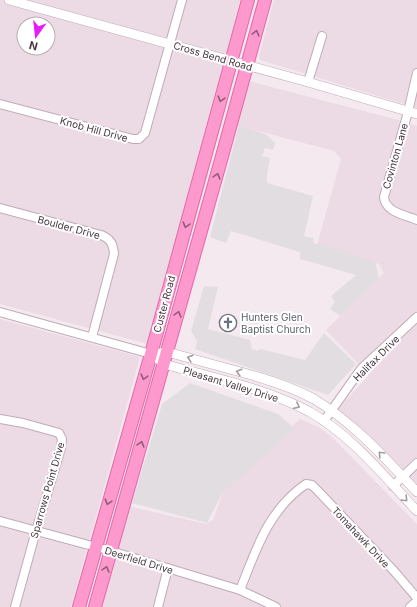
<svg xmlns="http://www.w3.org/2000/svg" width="417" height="607" viewBox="0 0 417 607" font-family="Inter,sans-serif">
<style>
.residential{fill:#ecdbe4;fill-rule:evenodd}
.parking{fill:#e2dde1}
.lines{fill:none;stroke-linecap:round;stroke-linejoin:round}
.minor-casing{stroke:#c0abb7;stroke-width:10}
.tertiary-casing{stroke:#c0abb7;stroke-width:10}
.primary-casing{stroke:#e368a9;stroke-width:14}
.minor{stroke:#fff;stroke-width:8}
.tertiary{stroke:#fff;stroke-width:9}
.primary{stroke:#fd99cc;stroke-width:12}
.oneway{stroke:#905e79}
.oneway2{stroke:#a49ba0}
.labels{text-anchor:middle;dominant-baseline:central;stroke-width:4;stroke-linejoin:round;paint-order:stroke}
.street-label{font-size:10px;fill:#483741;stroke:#fff}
.worship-label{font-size:10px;fill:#5b616d;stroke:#fff;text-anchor:start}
</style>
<rect width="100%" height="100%" fill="#f4e9ef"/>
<!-- residential -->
<g class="residential">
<path d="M 0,0 L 240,0 L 147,344 L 0,304 ZM 24,24 L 48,24 L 48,48 L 24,48 Z"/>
<path d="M 274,0 L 417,0 L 417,108 L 260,60 L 259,56 Z"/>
<path d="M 248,81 L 398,120 L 417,126 L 417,487 L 337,410 L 369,375 L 326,330 L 384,273 L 379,264 L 317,245 L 341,159 L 334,151 L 235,125 Z"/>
<path d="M 0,319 L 140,357 L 71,607 L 0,607 Z"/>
<path d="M 300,419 L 320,428 L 331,436 L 417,524 L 417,607 L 103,607 L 128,506 L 206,524 L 213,520 L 223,492 Z"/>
</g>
<!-- parking -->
<g class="parking">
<path d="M 239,125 L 267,135 L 275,143 L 273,150 L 265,148 L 262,156 L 270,158 L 267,175 L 267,183 L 313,196 L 304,236 L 314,238 L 313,243 L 375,261 L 379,278 L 340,316 L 330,309 L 335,302 L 331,296 L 356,275 L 300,259 L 300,252 L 231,231 L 226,243 L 210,237 Z"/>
<path d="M 204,286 L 218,287 L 208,329 L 250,340 L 252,349 L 258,351 L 260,349 L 305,360 L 324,333 L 356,364 L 328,395 L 195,349 L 197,341 L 191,331 Z"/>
<path d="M 190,383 L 278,414 L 295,429 L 223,492 L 207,523 L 132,503 L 162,404 Z"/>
</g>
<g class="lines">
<defs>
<g id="minor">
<path d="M 417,73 L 408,112 L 384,197 C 385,212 405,215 417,220"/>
<path d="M 308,82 L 322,36"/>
<path d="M 0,104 L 133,139 L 139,139 L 145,133 L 182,0"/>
<path d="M 0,208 L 101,235 C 111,239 113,244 114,254 L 92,337"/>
<path d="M 0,312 L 151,354"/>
<path d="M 0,419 L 23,423 L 59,433 L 62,439 L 61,448 L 36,531 L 15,607"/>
<path d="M 324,421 L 361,369 L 417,317"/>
<path d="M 393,486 L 417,463"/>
<path d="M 0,521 L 111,551 L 240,590 L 276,607"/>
<path d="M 240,590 C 256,550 268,510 306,484 L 312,485 L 318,491 L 394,571 L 417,598"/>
<path d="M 158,607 L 168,568"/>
<path d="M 410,607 L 417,601"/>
</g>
<g id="tertiary">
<path d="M 9,0 L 308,82 L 417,114"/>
<path d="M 160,353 L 167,352 C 190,358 214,365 237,371 C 263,378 290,386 314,399 C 354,423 385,458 417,492"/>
<path d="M 151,354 L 164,364 C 213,378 265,388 310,412 C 352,436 384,476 417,511"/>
</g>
<g id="primary">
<path d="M 79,607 L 151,354 L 248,0"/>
<path d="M 95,607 L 221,160 L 265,0"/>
</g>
</defs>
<!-- minor casing -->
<use href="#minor" class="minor-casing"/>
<!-- tertiary casing -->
<use href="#tertiary" class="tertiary-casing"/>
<!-- primary casing -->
<use href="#primary" class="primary-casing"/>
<!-- minor -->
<use href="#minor" class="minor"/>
<!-- tertiary -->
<use href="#tertiary" class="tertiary"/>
<!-- primary -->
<use href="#primary" class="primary"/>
</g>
<!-- one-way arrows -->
<defs><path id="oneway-chevron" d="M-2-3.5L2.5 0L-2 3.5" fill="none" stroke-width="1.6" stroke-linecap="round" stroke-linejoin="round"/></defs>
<g class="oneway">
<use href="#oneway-chevron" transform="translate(256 33) rotate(-75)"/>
<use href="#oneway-chevron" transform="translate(221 99) rotate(106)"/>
<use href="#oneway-chevron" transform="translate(217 176) rotate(-74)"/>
<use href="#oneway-chevron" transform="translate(186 225) rotate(106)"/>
<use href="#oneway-chevron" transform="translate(178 314) rotate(-74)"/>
<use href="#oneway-chevron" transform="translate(144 377) rotate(106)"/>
<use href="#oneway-chevron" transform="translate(141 444) rotate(-74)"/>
<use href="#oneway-chevron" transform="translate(108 502) rotate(106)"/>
<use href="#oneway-chevron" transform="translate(106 569) rotate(-74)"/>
</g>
<g class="oneway2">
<use href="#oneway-chevron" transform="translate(190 358) rotate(-164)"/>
<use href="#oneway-chevron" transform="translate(239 372) rotate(-164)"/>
<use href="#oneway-chevron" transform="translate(297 406) rotate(26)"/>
<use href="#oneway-chevron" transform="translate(381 454) rotate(-134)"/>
<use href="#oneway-chevron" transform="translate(405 499) rotate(46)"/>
</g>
<!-- icons -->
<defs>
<symbol id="church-ring" viewBox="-11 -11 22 22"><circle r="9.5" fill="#fff" stroke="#6b7280" stroke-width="1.5"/><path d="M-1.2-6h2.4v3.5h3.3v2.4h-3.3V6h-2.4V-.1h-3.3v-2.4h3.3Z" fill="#6b7280"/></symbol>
</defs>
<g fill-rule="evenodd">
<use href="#church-ring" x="218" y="313" width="20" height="20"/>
</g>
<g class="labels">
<!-- street labels -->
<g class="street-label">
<text transform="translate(213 56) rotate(16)">Cross Bend Road</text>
<text transform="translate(94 129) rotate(15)">Knob Hill Drive</text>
<text transform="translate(395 156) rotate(-74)">Covinton Lane</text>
<text transform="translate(69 227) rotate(15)">Boulder Drive</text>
<text transform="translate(164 304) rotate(-75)">Custer Road</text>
<text transform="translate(376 358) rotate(-45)">Halifax Drive</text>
<text transform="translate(231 384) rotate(17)">Pleasant Valley Drive</text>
<text transform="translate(47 490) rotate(-74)">Sparrows Point Drive</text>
<text transform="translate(361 537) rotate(47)">Tomahawk Drive</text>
<text transform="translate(139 560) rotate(17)">Deerfield Drive</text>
</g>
<!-- worship labels -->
<g class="worship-label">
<text x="241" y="317">Hunters Glen<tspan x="241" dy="12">Baptist Church</tspan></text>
</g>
</g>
<!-- north arrow -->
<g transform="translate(36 36) rotate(195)"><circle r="19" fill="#ffffff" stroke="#b6afb3"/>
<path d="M0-3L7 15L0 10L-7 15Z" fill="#e71cf8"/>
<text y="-6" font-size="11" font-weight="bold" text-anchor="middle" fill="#483741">N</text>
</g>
</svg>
